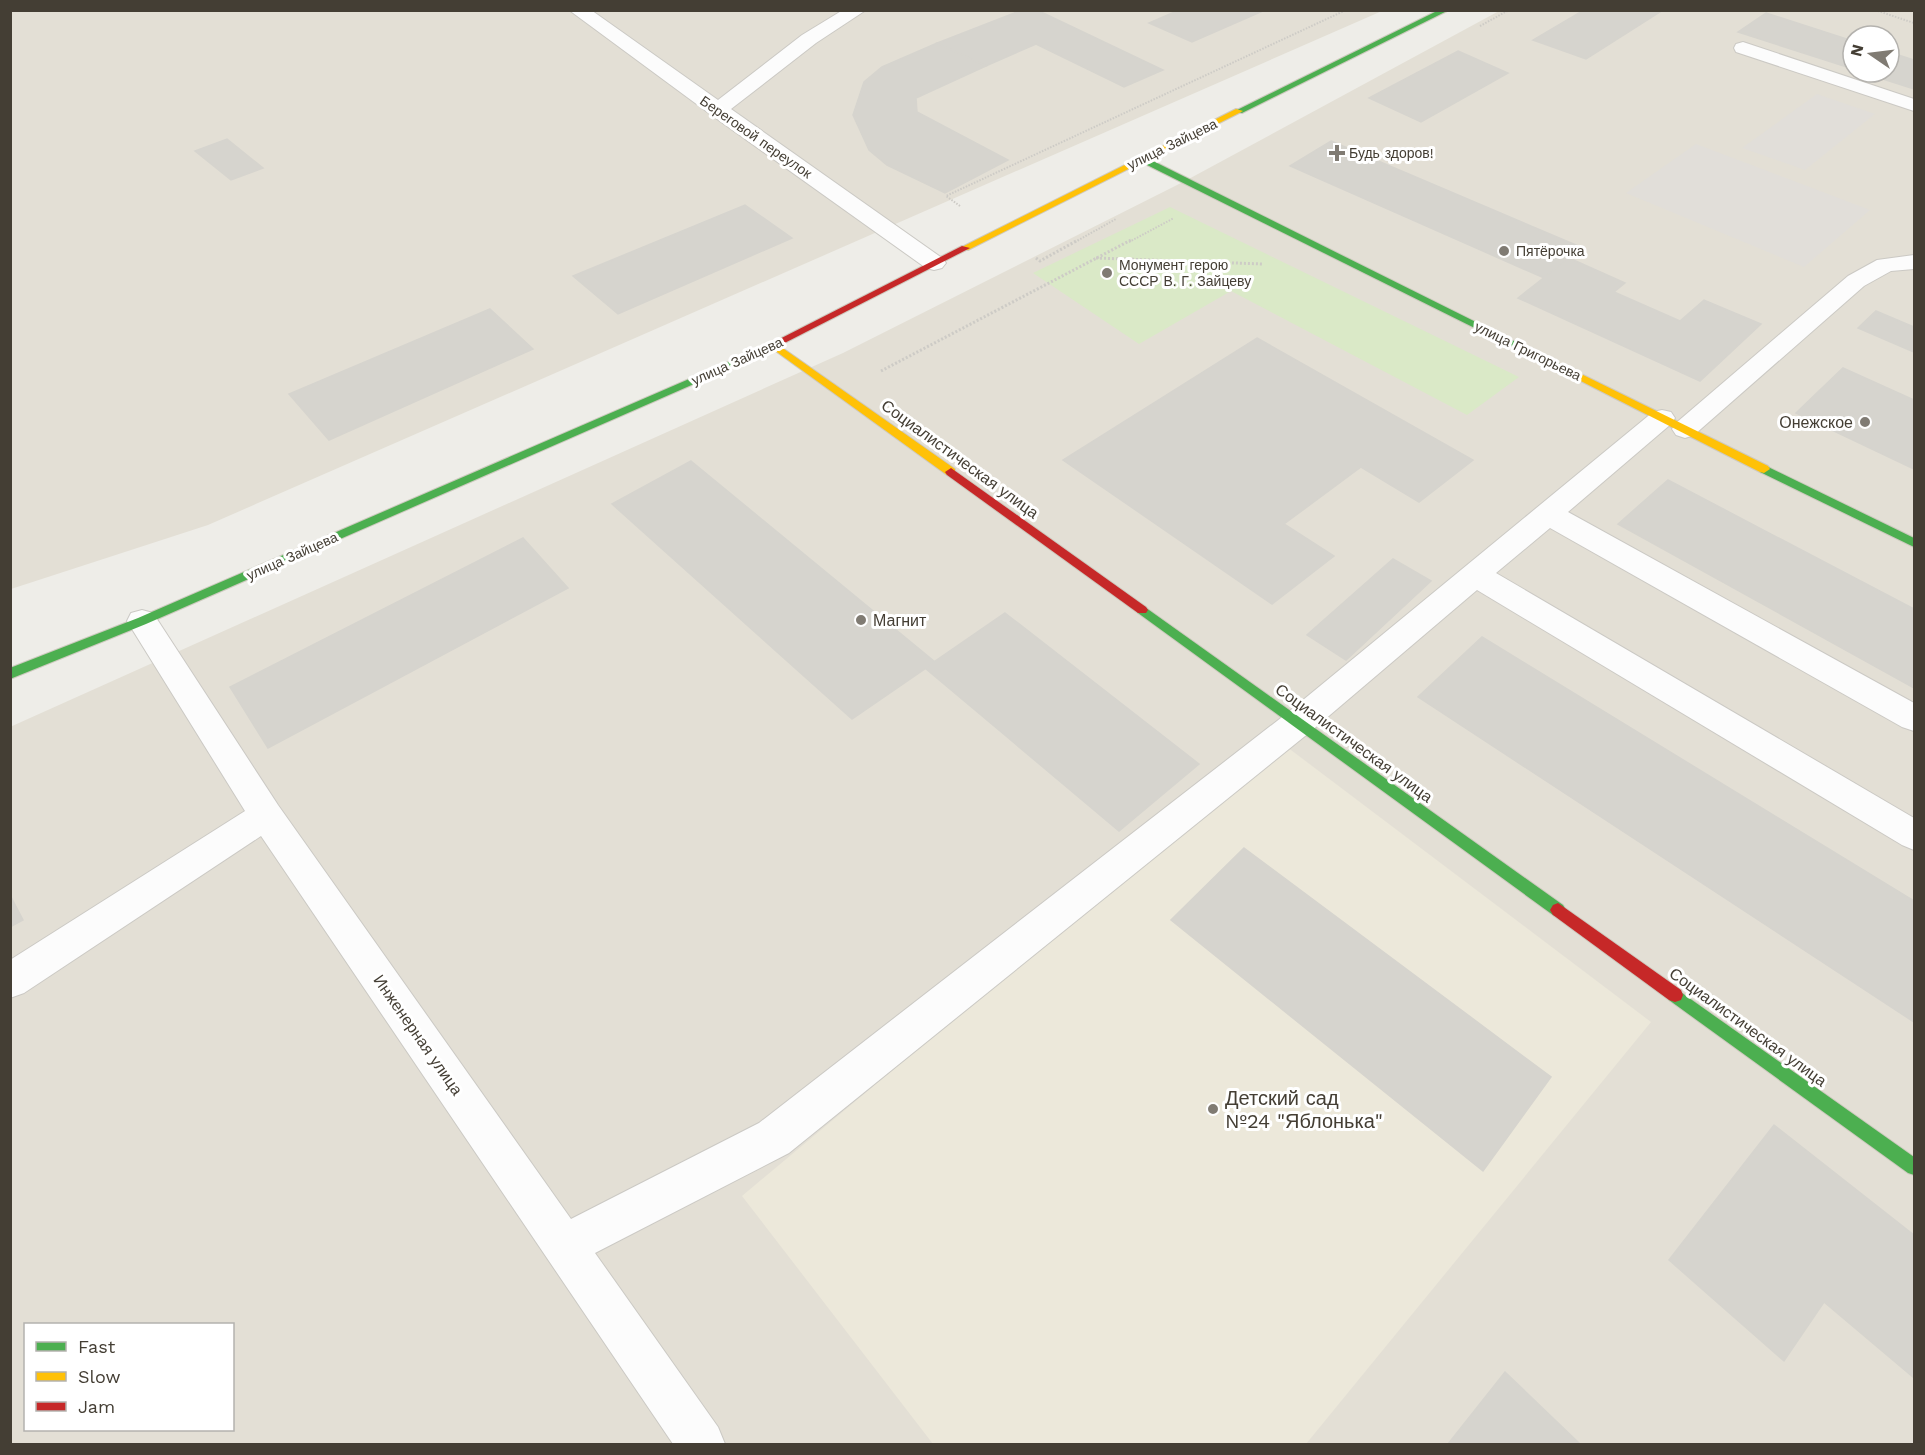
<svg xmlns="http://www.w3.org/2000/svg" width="1925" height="1455" viewBox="0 0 1925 1455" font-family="'Work Sans',sans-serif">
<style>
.residential{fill:#e3dfd5;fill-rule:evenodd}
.industrial{fill:#e1ded9}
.education{fill:#ece8da}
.green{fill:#dae9c7}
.building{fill:#d6d4ce;stroke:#d6d4ce;stroke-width:1.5}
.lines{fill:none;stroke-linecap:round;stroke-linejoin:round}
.lane-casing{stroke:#cbc9c4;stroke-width:2}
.fast-casing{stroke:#cecabf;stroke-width:2}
.slow-casing{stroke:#cecabf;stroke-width:2}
.jam-casing{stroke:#cecabf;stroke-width:2}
.path-far1{stroke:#cdcbc6;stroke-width:2;stroke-dasharray:1.5 1.5;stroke-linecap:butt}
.path{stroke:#cdcbc6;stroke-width:3;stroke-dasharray:2 2;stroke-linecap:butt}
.lane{fill:#fcfcfc;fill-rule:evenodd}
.fast{fill:#4caf50;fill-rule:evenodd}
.slow{fill:#ffc107;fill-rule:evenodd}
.jam{fill:#c62828;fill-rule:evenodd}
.poi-dot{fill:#807b73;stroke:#fff;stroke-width:2}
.labels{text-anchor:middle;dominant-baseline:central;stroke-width:6;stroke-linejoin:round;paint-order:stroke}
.far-street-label{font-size:14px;fill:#443e34;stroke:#fff}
.far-poi-label{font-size:14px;fill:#443e34;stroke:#fff;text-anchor:start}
.poi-label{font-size:16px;fill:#443e34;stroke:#fff;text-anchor:end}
.street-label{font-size:16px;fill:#443e34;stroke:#fff}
.near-poi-label{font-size:20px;fill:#443e34;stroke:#fff;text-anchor:start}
</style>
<rect width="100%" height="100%" fill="#eeede8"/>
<!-- residential -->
<g class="residential">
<path d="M 11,11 L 1382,11 L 208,525 L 11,589 Z"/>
<path d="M 1499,11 L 1914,11 L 1914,1444 L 11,1444 L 10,727 L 843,353 L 1185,181 ZM 1853,36 L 1889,36 L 1889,72 L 1853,72 ZM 26,1324 L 232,1324 L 232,1430 L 26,1430 Z"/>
</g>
<!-- industrial -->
<g class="industrial">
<path d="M 1817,94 L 1875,114 L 1805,170 L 1742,148 Z"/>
<path d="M 1696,144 L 1870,210 L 1804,267 L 1626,193 Z"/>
</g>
<!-- education -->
<path class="education" d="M 1283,744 L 1651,1022 L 1306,1444 L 933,1444 L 742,1196 Z"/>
<!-- green -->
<path class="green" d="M 1170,207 L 1519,377 L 1467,415 L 1231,291 L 1139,344 L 1033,273 Z"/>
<!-- building -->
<g class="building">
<path d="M 1022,10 L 1037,10 L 1163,70 L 1124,87 L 1036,44 L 986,66 L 937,43 Z"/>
<path d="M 1179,10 L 1265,10 L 1192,42 L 1149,23 Z"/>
<path d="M 1584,10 L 1655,10 L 1660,12 L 1586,59 L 1533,40 Z"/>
<path d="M 1766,13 L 1853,41 L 1853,69 L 1738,32 Z"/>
<path d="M 937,43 L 986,66 L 916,98 L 917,112 L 1008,160 L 945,193 L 887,165 L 869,150 L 853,115 L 864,82 L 882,67 Z"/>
<path d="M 1458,51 L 1508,73 L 1421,122 L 1369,98 Z"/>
<path d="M 1889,52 L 1914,60 L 1914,89 L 1861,72 L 1889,72 Z"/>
<path d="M 227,139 L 263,168 L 231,180 L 195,151 Z"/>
<path d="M 1331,141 L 1583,248 L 1544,278 L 1290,166 Z"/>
<path d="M 745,205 L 792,238 L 618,314 L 573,276 Z"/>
<path d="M 1569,258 L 1625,283 L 1614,292 L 1680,321 L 1704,300 L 1761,324 L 1700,381 L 1518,298 Z"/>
<path d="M 490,309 L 533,349 L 329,440 L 289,394 Z"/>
<path d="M 1876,311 L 1914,327 L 1914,352 L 1858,328 Z"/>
<path d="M 1257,338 L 1473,460 L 1419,502 L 1361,467 L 1284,524 L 1334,556 L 1272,604 L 1063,460 Z"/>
<path d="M 1843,368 L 1914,400 L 1914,469 L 1796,413 Z"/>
<path d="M 691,461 L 935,662 L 852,719 L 612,504 Z"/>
<path d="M 1668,480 L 1914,609 L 1914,688 L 1618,524 Z"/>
<path d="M 523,538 L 568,588 L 268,748 L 230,687 Z"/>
<path d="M 1393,559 L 1431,581 L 1346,660 L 1307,635 Z"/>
<path d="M 1005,613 L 1199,764 L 1119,831 L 925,668 Z"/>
<path d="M 1482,637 L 1914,901 L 1914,1022 L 1418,697 Z"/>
<path d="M 1244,848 L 1551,1077 L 1483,1171 L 1171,920 Z"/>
<path d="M 10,895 L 23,920 L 10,927 Z"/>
<path d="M 1774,1125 L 1914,1235 L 1914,1378 L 1824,1302 L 1784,1361 L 1669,1260 Z"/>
<path d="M 1505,1372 L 1580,1444 L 1448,1444 Z"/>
</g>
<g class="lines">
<defs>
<g id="lane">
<path d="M 569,10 L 591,10 L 718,100 L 802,35 L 843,10 L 866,10 L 816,43 L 731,109 L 942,258 L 946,263 L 942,268 L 934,270 L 926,268 L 710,114 Z"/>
<path d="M 1743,42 L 1914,99 L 1914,111 L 1736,52 L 1734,48 L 1736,44 Z"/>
<path d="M 1914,255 L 1914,269 L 1891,271 L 1864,286 L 1694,435 L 1685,438 L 1676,435 L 1672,429 L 1676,423 L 1848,276 L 1877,260 Z"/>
<path d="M 1662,410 L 1671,412 L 1675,418 L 1671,424 L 1568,512 L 1914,703 L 1914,731 L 1902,727 L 1550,528 L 1496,573 L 1914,818 L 1914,850 L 1902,845 L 1477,590 L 1310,732 L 789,1153 L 595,1253 L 718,1427 L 725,1444 L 673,1444 L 261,836 L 24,993 L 10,998 L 10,960 L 245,811 L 127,621 L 131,613 L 142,610 L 153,613 L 278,805 L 571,1219 L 759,1123 L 1286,714 L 1653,412 Z"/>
</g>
<g id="fast">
<path d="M 1439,10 L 1449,10 L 1242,113 L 1235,111 Z"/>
<path d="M 1139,157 L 1145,157 L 1580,374 L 1575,377 L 1571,376 L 1139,161 Z"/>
<path d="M 763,347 L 768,350 L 767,352 L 146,624 L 10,679 L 10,668 L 138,618 Z"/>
<path d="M 1764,465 L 1914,538 L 1914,547 L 1760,472 L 1760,466 Z"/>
<path d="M 1142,605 L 1563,905 L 1566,910 L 1563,915 L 1558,917 L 1553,915 L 1138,613 L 1136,610 L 1138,607 Z"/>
<path d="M 1675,988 L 1914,1157 L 1914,1175 L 1908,1173 L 1669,1000 L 1667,995 L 1669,990 Z"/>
</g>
<g id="slow">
<path d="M 1236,109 L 1243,111 L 968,250 L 960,248 Z"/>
<path d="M 774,342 L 955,469 L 955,475 L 947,475 L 770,347 L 769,345 Z"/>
<path d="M 1575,371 L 1768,466 L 1770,469 L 1764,473 L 1760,472 L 1571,376 L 1570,374 Z"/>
</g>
<g id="jam">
<path d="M 962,246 L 970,248 L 767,352 L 763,353 L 758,350 Z"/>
<path d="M 951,468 L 1146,607 L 1148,610 L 1146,613 L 1138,613 L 947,475 L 945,472 Z"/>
<path d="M 1558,903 L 1681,990 L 1683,995 L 1681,1000 L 1675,1002 L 1669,1000 L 1553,915 L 1550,910 L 1553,905 Z"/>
</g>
</defs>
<!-- lane casing -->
<use href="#lane" class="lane-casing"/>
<!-- fast casing -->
<use href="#fast" class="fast-casing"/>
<!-- slow casing -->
<use href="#slow" class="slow-casing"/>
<!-- jam casing -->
<use href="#jam" class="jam-casing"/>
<!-- path-far1 -->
<g class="path-far1">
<path d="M 1875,10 L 1914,23"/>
<path d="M 1480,26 L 1509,10"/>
<path d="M 960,206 L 946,196 L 1346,10"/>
<path d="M 1075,242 L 1116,219"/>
<path d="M 1129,242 L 1174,218"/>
</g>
<!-- path -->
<g class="path">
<path d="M 1036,258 L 1040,261 L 1078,240"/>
<path d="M 1096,258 L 1263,264"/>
<path d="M 881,371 L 1131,240"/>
</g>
<!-- lane -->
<use href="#lane" class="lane"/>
<!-- fast -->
<use href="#fast" class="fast"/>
<!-- slow -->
<use href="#slow" class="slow"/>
<!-- jam -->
<use href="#jam" class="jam"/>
</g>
<!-- markers -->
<g class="poi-dot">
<path d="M1334 144h6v6h6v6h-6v6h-6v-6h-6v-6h6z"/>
<circle cx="1504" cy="251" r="6"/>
<circle cx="1107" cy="273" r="6"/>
<circle cx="1865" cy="422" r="6"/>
<circle cx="861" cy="620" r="6"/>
<circle cx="1213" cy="1109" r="6"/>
</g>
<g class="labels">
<!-- far-street labels -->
<g class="far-street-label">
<text transform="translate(756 137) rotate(35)">Береговой переулок</text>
<text transform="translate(1172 144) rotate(-26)">улица Зайцева</text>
<text transform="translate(1528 351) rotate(26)">улица Григорьева</text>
<text transform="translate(737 361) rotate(-24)">улица Зайцева</text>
<text transform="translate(292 556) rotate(-24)">улица Зайцева</text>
</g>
<!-- far-poi labels -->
<g class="far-poi-label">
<text x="1349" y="153">Будь здоров!</text>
<text x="1516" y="251">Пятёрочка</text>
<text x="1119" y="265">Монумент герою<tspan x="1119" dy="16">СССР В. Г. Зайцеву</tspan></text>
</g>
<!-- poi labels -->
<g class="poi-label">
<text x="1853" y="422">Онежское</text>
<text x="873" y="620" text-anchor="start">Магнит</text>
</g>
<!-- street labels -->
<g class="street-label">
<text transform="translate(960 459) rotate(36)">Социалистическая улица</text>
<text transform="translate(1354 743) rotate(36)">Социалистическая улица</text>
<text transform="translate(1748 1027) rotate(36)">Социалистическая улица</text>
<text transform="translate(418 1035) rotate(55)">Инженерная улица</text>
</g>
<!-- near-poi labels -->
<g class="near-poi-label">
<text x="1225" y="1098">Детский сад<tspan x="1225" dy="23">№24 "Яблонька"</tspan></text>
</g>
</g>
<!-- border -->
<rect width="1925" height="1455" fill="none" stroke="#443e34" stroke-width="24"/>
<!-- legend -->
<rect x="24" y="1323" width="210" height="108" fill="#ffffff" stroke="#b4b2ae" stroke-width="1.5"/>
<rect x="36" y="1342" width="30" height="9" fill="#4caf50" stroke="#b4b2ae" stroke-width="1.5"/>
<text x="78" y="1353" font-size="18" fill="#443e34">Fast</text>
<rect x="36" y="1372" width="30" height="9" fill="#ffc107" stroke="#b4b2ae" stroke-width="1.5"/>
<text x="78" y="1383" font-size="18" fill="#443e34">Slow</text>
<rect x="36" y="1402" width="30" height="9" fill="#c62828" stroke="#b4b2ae" stroke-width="1.5"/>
<text x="78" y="1413" font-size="18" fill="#443e34">Jam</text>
<!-- north arrow -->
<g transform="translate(1871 54) rotate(284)"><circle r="28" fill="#ffffff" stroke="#b4b2ae" stroke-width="1.5"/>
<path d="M0-4.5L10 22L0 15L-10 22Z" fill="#807b73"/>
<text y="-9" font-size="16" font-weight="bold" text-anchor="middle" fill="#443e34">N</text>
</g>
</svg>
